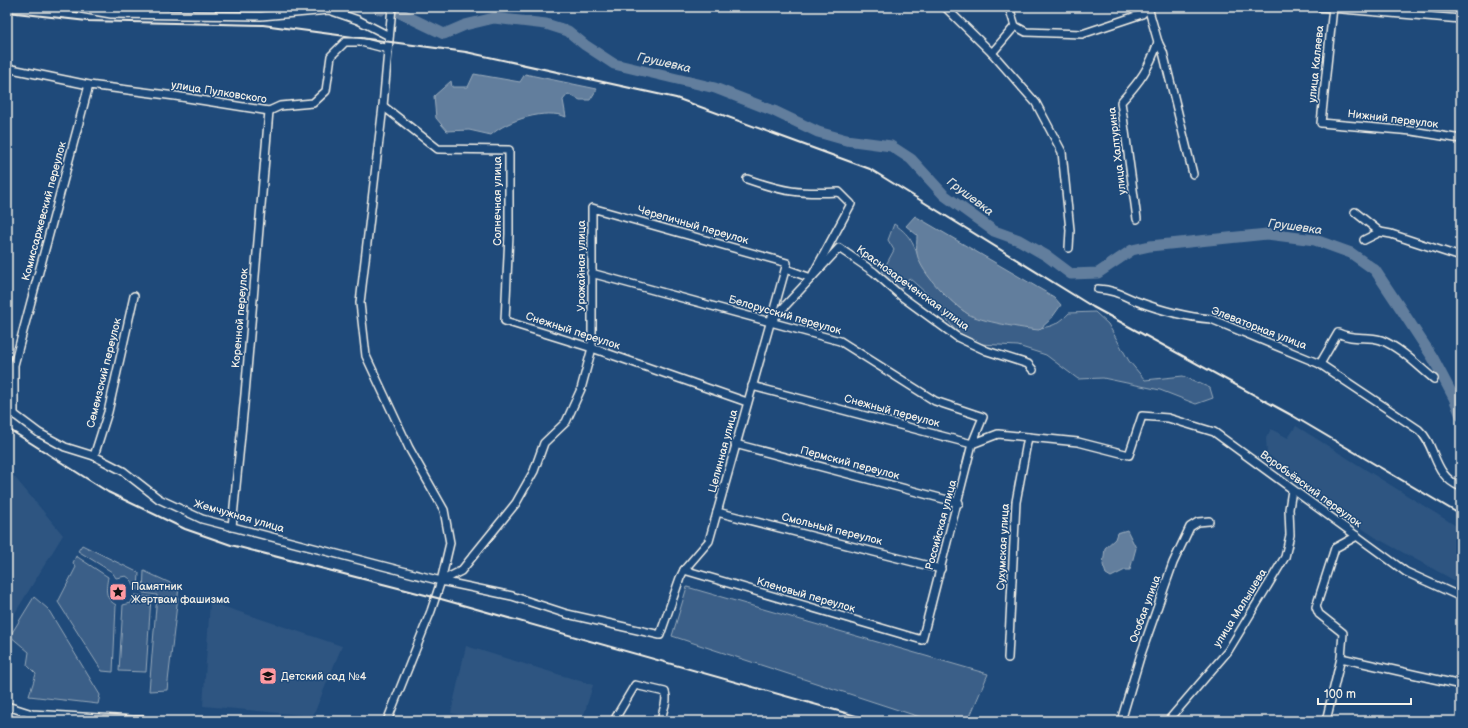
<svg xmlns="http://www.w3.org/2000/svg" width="1468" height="728" viewBox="0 0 1468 728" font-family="'Balsamiq Sans',sans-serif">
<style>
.built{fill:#2d5581}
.green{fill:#3a5f88;stroke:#97a8b8}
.water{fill:#627e9d;stroke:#9cacbb}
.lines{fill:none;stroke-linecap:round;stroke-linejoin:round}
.river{stroke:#627e9d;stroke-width:11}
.street-casing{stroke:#f4f1e8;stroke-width:10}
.secondary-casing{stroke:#f4f1e8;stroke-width:12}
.street{stroke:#1f4a7a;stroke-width:7}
.secondary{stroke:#1f4a7a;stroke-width:9}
.rail{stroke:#f4f1e8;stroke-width:2}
.labels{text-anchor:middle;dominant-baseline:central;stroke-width:3;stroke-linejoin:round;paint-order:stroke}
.street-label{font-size:11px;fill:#f4f1e8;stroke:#1f4a7a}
.poi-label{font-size:11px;fill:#f4f1e8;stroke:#1f4a7a;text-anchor:start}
.water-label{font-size:12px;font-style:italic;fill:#dee0dd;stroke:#1f4a7a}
</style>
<rect width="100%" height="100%" fill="#1f4a7a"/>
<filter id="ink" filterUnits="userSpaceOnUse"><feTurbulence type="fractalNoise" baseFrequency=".025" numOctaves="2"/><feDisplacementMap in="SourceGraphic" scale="8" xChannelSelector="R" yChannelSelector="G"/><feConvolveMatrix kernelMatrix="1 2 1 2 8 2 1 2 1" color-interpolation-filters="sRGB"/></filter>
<g filter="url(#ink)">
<!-- built -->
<g class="built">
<path d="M 1296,426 L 1461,529 L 1461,584 L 1378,539 L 1280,474 L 1285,467 L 1267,454 L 1266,438 L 1271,429 L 1288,438 Z"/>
<path d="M 7,468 L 63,535 L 7,626 Z"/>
<path d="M 210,602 L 342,646 L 313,716 L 203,706 Z"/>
<path d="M 466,646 L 593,685 L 582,721 L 486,721 L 451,713 Z"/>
</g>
<!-- green -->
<g class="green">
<path d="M 894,224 C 914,237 913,247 923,266 C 930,279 955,308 969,314 C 980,319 1004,322 1017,325 C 1038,329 1053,331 1069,313 L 1095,312 L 1108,324 L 1129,361 L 1145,380 L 1183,376 L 1210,388 L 1213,398 L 1196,404 L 1160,390 L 1103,378 L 1078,379 L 1046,355 L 1018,346 L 980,344 L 956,331 L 926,293 L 909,278 L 900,290 L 881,274 L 894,250 L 888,240 Z"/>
<path d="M 82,545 L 139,573 L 138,590 L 134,589 C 134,582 132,580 126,576 L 116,578 L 112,572 L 78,551 Z"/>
<path d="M 76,556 L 108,577 C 106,589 104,598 116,605 L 113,672 L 102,671 L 58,602 L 76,567 L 73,563 Z"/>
<path d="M 144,571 L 179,587 L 167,690 L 149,691 L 157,595 L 143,593 Z"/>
<path d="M 687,587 L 988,674 L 968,721 L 932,721 L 672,636 Z"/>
<path d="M 135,595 L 151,597 L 146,672 L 119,671 L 123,605 L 131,603 Z"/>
<path d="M 34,597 L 48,609 L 100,695 L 98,704 L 29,696 L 36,674 L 27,665 L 29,652 L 10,636 Z"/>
</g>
<!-- water -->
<g class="water">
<path d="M 474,74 L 520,82 L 525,74 L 597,89 L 590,100 L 580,100 L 568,94 L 563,100 L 566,117 C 547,108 507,120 491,135 L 469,130 L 447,131 L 436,118 L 434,96 L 451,81 L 452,87 L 468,87 Z"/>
<path d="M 915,216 L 1054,297 L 1061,305 L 1051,319 L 1039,330 C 1025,329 979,321 968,314 C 951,303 921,274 917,254 C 916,248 917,241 917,235 L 906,226 Z"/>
<path d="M 1127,530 L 1136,548 L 1130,570 L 1125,570 L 1111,577 L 1106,574 L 1103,565 L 1105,548 L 1115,539 L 1117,533 Z"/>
</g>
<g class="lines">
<!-- river -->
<g class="river">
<path d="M 377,7 L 381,10"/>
<path d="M 400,13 L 444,34 L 465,25 L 494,18 L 546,24 L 568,31 L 585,45 L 614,64 L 715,88 L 774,111 L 818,132 L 846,140 L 891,146 L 911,159 L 944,195 L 994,231 L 1019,240 L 1047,256 L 1071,274 L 1098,273 L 1132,250 L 1150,246 L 1267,234 L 1315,240 L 1351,253 L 1375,270 L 1401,309 L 1433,358 L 1454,398 L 1461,416"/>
</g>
<defs>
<g id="street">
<path d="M 71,7 L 111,14 L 261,16 L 329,10 L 358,20 L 389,36"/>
<path d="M 945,7 L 992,53 L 1036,103 L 1062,152 L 1070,230 L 1069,248"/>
<path d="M 1009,7 L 1015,26 L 1026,32 L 1082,34 L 1142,14 L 1149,7"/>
<path d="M 1148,7 L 1158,42 L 1163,52 L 1193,174"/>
<path d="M 1319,7 L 1461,19"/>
<path d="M 1333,7 L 1321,123 L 1412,131 L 1461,139"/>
<path d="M 992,53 L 1015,26"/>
<path d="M 7,68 L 89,85 L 175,96 L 269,111 L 280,106 L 313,103 L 326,91 L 331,56 L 345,42 L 361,42 L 388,49"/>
<path d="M 383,106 L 438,149 L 509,150 L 509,234 L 505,321 L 592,348 L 747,402"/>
<path d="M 747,179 C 784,192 800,194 839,192 L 851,204 L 811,278 L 786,269"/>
<path d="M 1355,212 L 1380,232"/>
<path d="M 1137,219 L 1121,102 C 1140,81 1149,69 1158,42"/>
<path d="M 1364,240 L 1380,232 L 1391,234 L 1461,257"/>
<path d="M 591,273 L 840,341 L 935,401 L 983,417 L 972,444 L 922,640 L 684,570"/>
<path d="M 1098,289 C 1114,290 1122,295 1136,301 C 1160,310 1185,317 1211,319 L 1320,364 L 1419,430 C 1437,446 1432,475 1461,487"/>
<path d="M 772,320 L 839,248 L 874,272 L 901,296 L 957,337 L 987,351 L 1028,364 L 1033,370"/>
<path d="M 1320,364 L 1338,333 C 1354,341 1367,335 1381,340 C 1401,348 1418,366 1434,379"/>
<path d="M 752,386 L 972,444 L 998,434 L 1078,442 L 1129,455 L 1142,416 L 1168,418 L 1214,432 L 1406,572 L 1461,597"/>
<path d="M 7,409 L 39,433 L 65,447 L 94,456 L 123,471 L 159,499 L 202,519 L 441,581 L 512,596 L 567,614 L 660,635 L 680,578 L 684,570 L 709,541 L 787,263 L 592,208 L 592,348 L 581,389 L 566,422 L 544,443 L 534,471 L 516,503 L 461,571 L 441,581"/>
<path d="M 14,415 L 14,365 L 89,85"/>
<path d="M 735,444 L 959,503"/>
<path d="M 94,456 L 108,412 L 134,296"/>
<path d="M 717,512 L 941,569"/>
<path d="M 232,527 L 245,394 L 269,111"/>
<path d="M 1008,658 L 1016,502 L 1028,437"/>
<path d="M 1341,658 L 1461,685"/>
<path d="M 7,706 L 32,714 L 133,720"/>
<path d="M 616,717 L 635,685 L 665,692 C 669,703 661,710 662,721"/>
<path d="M 387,721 L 431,611 L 441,581 L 450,543 L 444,510 L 409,448 L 366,356 L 360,303 L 383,106 L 392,7"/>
<path d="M 1121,721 L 1141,654 L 1173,563 L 1190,527 L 1198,522 L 1209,521"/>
<path d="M 1168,721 L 1228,651 L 1285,557 L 1290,535 L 1289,509 L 1292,490"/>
<path d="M 1326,721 L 1341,658 L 1343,633 L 1319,614 L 1316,607 L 1335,548 L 1357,536"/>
</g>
<path id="secondary" d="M 133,721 L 143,721"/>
</defs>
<!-- street casing -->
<use href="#street" class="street-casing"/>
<!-- secondary casing -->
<use href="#secondary" class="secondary-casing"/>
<!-- street -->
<use href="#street" class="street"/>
<!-- secondary -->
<use href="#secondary" class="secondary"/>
<!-- rail -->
<g class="rail">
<path d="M 7,12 L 87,21 L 263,25 L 466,52 L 676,98 L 870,169 L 1093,307 L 1293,416 L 1461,515"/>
<path d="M 7,428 L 108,492 L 185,529 L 231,545 L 441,599 L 874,721"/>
</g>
</g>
</g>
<!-- icons -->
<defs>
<symbol id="sight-square" viewBox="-11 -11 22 22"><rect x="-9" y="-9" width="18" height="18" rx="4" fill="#ff9aa2" stroke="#1f4a7a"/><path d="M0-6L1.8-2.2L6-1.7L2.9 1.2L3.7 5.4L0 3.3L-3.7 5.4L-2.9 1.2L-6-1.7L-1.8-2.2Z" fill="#111"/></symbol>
<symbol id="school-square" viewBox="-11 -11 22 22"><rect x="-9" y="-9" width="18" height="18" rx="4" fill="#ff9aa2" stroke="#1f4a7a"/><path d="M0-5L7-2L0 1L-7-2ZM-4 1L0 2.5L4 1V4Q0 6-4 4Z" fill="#111"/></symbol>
</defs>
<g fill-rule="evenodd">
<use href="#sight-square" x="108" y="582" width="20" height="20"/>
<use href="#school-square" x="258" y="666" width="20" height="20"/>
</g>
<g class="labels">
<!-- street labels -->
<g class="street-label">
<text transform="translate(1316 64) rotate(-84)">улица Каляева</text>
<text transform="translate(219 92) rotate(9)">улица Пулковского</text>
<text transform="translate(1393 119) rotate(7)">Нижний переулок</text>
<text transform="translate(1117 151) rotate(-97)">улица Халтурина</text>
<text transform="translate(497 201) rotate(-90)">Солнечная улица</text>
<text transform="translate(44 211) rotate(-75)">Комиссаржевский переулок</text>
<text transform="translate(693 225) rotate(16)">Черепичный переулок</text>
<text transform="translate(581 266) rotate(-90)">Урожайная улица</text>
<text transform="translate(913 288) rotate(36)">Краснозареченская улица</text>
<text transform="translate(785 315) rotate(16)">Белорусский переулок</text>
<text transform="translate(240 318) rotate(-85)">Коренной переулок</text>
<text transform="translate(1259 328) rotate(21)">Элеваторная улица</text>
<text transform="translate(573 331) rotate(18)">Снежный переулок</text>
<text transform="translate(104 373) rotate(-76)">Семеизский переулок</text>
<text transform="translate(892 411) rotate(15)">Снежный переулок</text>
<text transform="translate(723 451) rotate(-75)">Целинная улица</text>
<text transform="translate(850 463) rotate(15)">Пермский переулок</text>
<text transform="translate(1311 489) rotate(36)">Воробьёвский переулок</text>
<text transform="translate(239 516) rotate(16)">Жемчужная улица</text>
<text transform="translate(941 525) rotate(-75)">Российская улица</text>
<text transform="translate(832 529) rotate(14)">Смольный переулок</text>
<text transform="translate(1003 547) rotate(-87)">Сухумская улица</text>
<text transform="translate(806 595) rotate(16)">Кленовый переулок</text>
<text transform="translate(1240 608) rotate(-58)">улица Малышева</text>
<text transform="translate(1145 609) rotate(-70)">Особая улица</text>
</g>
<!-- poi labels -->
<g class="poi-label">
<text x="131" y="586">Памятник<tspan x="131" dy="13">Жертвам фашизма</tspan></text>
<text x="281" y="676">Детский сад №4</text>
</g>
<!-- water labels -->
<g class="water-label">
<text transform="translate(664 63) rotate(13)">Грушевка</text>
<text transform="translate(970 197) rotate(37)">Грушевка</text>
<text transform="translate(1295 227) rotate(8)">Грушевка</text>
</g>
</g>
<!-- margin -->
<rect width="1468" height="728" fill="none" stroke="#1f4a7a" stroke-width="24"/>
<rect x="12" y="12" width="1444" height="704" fill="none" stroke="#f4f1e8" stroke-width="1.5" filter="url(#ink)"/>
<!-- scale -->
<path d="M1318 698v6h93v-6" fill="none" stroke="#f4f1e8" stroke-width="2"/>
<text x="1324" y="698" font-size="12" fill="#f4f1e8" stroke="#1f4a7a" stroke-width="3" paint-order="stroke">100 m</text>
</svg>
